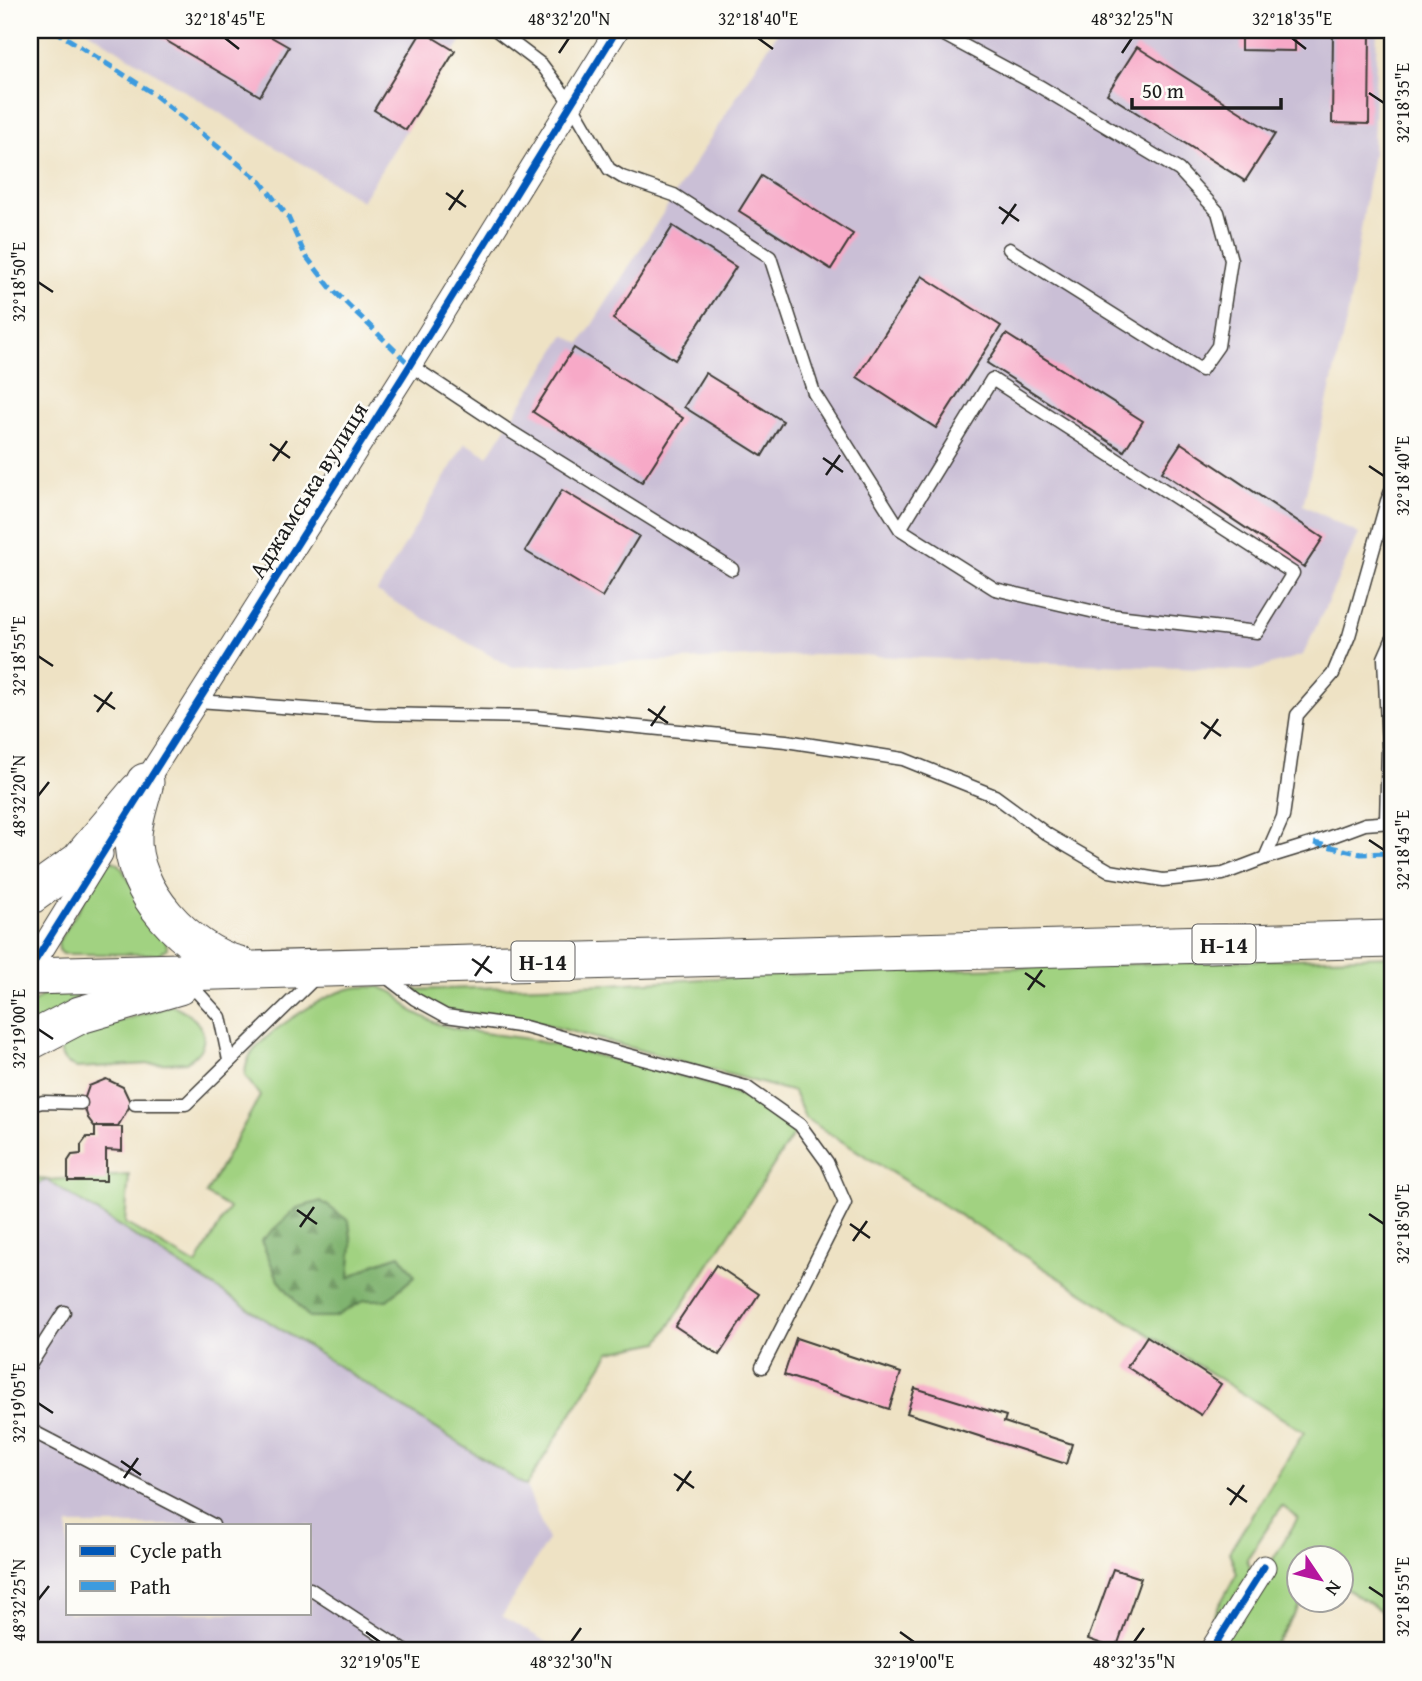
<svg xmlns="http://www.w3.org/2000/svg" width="1422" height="1681" viewBox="0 0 1422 1681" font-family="'Gentium Book Plus',serif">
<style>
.industrial{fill:#cabfd6;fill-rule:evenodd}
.grass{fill:#a1d281;stroke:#5e774e;stroke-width:2}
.forest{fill:url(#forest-firs);stroke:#4e6846;stroke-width:2}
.building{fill:#f7a9c7}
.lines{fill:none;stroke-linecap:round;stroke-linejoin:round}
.lane-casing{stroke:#3c3a35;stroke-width:15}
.street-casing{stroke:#3c3a35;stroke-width:25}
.primary-casing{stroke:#3c3a35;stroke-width:39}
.lane{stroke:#fff;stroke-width:12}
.street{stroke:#fff;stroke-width:23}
.primary{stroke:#fff;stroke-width:37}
.quiet{stroke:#3c9bdf;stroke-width:5;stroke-dasharray:10 5;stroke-linecap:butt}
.cycleway-casing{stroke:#fdfcf7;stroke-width:11}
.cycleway{stroke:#0057b8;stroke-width:7}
.ticks{fill:none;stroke:#1c1c1c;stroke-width:2.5}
.labels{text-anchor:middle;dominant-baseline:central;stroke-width:5;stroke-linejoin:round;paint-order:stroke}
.shield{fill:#fdfcf7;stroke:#605f5e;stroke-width:2}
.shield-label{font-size:23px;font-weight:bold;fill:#1c1c1c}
.street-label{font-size:24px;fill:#1c1c1c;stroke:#fdfcf7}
.neatline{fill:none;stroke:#1c1c1c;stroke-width:2.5}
.ticks-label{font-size:18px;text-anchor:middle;fill:#1c1c1c}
</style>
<defs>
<pattern id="forest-firs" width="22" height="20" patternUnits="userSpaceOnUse" patternTransform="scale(1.75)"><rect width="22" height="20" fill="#80b46f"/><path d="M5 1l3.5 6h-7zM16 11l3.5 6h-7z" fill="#68925a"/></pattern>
</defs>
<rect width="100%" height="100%" fill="#fdfcf7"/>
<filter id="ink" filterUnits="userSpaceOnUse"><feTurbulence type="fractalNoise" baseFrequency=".0143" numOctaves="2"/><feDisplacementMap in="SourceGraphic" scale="14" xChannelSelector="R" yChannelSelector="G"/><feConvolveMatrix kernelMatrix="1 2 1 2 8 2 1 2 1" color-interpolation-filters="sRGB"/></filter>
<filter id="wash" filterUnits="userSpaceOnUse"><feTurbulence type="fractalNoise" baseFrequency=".00686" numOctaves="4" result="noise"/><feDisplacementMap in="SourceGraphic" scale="28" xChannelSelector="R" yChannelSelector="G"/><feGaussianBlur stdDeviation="1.57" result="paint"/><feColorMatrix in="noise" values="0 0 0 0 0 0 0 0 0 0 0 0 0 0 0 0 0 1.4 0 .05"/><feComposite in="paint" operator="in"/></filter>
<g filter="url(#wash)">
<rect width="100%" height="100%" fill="#eee2c4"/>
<!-- industrial -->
<g class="industrial">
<path d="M 86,30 L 468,30 L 362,201 Z"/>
<path d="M 779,30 L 1377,30 L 1373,153 L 1348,313 L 1303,505 L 1359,534 L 1303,655 L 1251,671 L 827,654 L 511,667 L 377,592 L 465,443 L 488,456 L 565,335 L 580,344 Z"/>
<path d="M 47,1180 L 526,1486 L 548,1540 L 502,1616 L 562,1651 L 30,1651 L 30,1186 ZM 68,1525 L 310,1525 L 310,1613 L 68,1613 Z"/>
</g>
<!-- grass -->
<g class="grass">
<path d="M 113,861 L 119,864 L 166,939 L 167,948 L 159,954 L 63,954 L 59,950 L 58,942 L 107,864 Z"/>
<path d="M 1392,956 L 1392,1618 L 1342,1586 L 1342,1558 L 1300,1558 L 1300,1600 L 1303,1601 L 1271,1651 L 1217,1651 L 1298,1518 L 1282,1506 L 1247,1559 L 1251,1570 L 1202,1651 L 1194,1651 L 1237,1573 L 1229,1552 L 1304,1432 L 805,1118 L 794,1092 L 540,1023 L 446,1010 L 409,990 L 611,984 L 776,975 Z"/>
<path d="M 380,987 L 395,993 L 412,1011 L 438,1024 L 461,1030 L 529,1039 L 698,1080 L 744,1097 L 795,1132 L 659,1342 L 610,1352 L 526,1486 L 47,1180 L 30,1186 L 30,1176 L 47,1180 L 129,1175 L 125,1223 L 196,1265 L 229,1208 L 206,1194 L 260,1096 L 245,1076 C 245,1067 248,1057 254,1050 C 273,1028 324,994 353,988 C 361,986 372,987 380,987 Z"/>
<path d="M 72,992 L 80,996 L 30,1029 L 30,1005 L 43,995 Z"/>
<path d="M 172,1005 C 200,1016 219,1043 186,1062 L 77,1068 C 62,1064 56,1052 65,1038 Z"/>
</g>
<!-- forest -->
<path class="forest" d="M 321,1201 L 349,1221 L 352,1245 L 349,1278 L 376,1263 L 400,1255 L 415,1276 L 387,1300 L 365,1300 L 335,1317 L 308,1317 L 278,1279 L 261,1241 L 297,1208 Z"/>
<g id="blocks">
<!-- building -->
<g class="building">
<path d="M 148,30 L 259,30 L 289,47 L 260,96 Z"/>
<path d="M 1241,30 L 1295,30 L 1295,51 L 1241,50 Z"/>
<path d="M 1333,30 L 1370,30 L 1369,124 L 1332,123 Z"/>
<path d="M 422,31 L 455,51 L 406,130 L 374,110 Z"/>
<path d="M 1137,47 L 1275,134 L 1245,181 L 1107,94 Z"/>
<path d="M 761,176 L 853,234 L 831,269 L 739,211 Z"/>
<path d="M 673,226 L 736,267 L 675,360 L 613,319 Z"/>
<path d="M 922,276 L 1001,326 L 936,428 L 857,377 Z"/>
<path d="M 1006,334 L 1143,421 L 1124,451 L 987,363 Z"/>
<path d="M 574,348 L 683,418 L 642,482 L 533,412 Z"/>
<path d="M 705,373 L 783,421 L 762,456 L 684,407 Z"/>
<path d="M 1181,443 L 1323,538 L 1304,567 L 1162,472 Z"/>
<path d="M 562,490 L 639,536 L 602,597 L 525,551 Z"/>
<path d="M 106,1079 L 123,1087 L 131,1104 L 118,1126 L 94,1126 L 88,1118 L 83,1103 L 89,1086 Z"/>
<path d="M 95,1127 L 122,1127 L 122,1151 L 106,1150 L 106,1181 L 68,1181 L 68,1161 L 72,1155 L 81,1154 L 81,1145 L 87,1137 L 95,1137 Z"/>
<path d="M 716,1265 L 759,1294 L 719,1355 L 675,1326 Z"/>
<path d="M 1147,1336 L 1221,1384 L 1201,1415 L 1127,1367 Z"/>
<path d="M 796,1338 L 901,1373 L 889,1409 L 784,1375 Z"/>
<path d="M 915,1388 L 1006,1416 L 1004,1422 L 1072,1444 L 1066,1464 L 907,1413 Z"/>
<path d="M 1113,1569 L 1141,1578 L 1116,1649 L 1088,1639 Z"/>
</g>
</g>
</g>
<g filter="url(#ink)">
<use href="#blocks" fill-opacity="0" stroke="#3c3a35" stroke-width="2"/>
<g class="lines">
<defs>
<g id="lane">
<path d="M 496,30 L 542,65 L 572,105 L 609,169 L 622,177 L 674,195 L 770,257 L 814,393 L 900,529 L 995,589 L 1108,615 L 1257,632 L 1293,573 L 992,379 L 900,529"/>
<path d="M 935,30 L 1039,86 L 1179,170 L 1218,212 L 1231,260 L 1218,346 L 1201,370 L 1009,249"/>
<path d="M 410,365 L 505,428 L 732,569"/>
<path d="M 198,701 L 376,714 L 534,717 L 786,741 L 903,759 L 995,796 L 1048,835 L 1110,871 L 1163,880 L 1223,874 L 1265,858 L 1283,817 L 1297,715 L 1333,674 L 1349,636 L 1387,501 L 1392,489"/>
<path d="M 1386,822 L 1388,747 L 1384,658 L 1392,640"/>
<path d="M 1265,858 L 1314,843 L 1365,824 L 1392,822"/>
<path d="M 385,976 L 415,999 L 446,1016 L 525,1027 L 746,1087 L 800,1125 L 827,1162 L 845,1203 L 762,1367"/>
<path d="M 190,984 L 220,1017 L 229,1060"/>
<path d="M 135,1104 L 186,1104 L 316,977"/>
<path d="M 30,1105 L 43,1102 L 81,1103"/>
<path d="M 30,1365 L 64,1312"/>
<path d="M 30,1430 L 213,1525"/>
<path d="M 310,1589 L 405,1651"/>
</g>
<g id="street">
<path d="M 139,792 L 410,365 L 617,30"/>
<path d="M 30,969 L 101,854"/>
<path d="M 1211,1651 L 1264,1567"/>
</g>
<g id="primary">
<path d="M 145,782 C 141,799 134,818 133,835 C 130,891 188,952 239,965"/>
<path d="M 30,896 L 79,861 L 138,791"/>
<path d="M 30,976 L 1392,939"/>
<path d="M 30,1041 L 80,1015 L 179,986"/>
</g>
</defs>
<!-- lane casing -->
<use href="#lane" class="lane-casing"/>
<!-- street casing -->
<use href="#street" class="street-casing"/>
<!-- primary casing -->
<use href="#primary" class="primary-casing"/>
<!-- lane -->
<use href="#lane" class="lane"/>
<!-- street -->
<use href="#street" class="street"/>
<!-- primary -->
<use href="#primary" class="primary"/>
<!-- quiet -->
<g class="quiet">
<path d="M 54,30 L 151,92 L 261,182 L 288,217 L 305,255 L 330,287 L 410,365"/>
<path d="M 1314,843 L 1361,854 L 1392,853"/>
</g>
<defs>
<g id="cycleway">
<path d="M 30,969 L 410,365 L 617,30"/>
<path d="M 1211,1651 L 1264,1567"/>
</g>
</defs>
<!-- cycleway casing -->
<use href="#cycleway" class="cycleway-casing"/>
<!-- cycleway -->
<use href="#cycleway" class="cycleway"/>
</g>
</g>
<!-- ticks -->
<path class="ticks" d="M 225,38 L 239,49M 758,38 L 773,49M 1292,38 L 1306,49M 559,53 L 569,38M 1122,53 L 1132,38M 1369,93 L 1384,103M 446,193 L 466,207M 999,207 L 1019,221M 449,210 L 463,190M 1002,224 L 1016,204M 38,282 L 53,292M 270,444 L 290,458M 823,458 L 843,472M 273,461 L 287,441M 1369,466 L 1384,476M 826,475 L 840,455M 38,656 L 53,666M 94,695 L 115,709M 648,709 L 668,723M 97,712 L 112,692M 1201,722 L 1221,736M 651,726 L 665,706M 1204,739 L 1218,719M 38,796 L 49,782M 1369,840 L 1384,850M 472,959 L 492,973M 1025,973 L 1045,987M 475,976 L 489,956M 1028,990 L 1042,970M 38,1029 L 53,1039M 297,1210 L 317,1224M 1369,1214 L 1384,1224M 850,1224 L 870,1238M 300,1227 L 314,1207M 853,1241 L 867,1221M 38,1403 L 53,1413M 121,1461 L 141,1475M 674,1474 L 694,1488M 124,1478 L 138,1458M 1227,1488 L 1247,1502M 677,1491 L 691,1471M 1230,1505 L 1244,1485M 1369,1587 L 1384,1597M 38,1600 L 49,1586M 366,1632 L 380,1642M 900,1632 L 914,1642M 571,1642 L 581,1628M 1134,1642 L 1144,1628"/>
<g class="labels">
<!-- shield labels -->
<g class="shield">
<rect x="1192.5" y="924.5" width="63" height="39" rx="5"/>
<rect x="511.5" y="941.5" width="63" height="39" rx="5"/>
</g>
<g class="shield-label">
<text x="1224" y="944">Н-14</text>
<text x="543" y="961">Н-14</text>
</g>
<!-- street labels -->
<g class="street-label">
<text transform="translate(308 490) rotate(-58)">Аджамська вулиця</text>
</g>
</g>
<!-- margin -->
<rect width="1422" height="1681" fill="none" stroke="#fdfcf7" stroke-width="77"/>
<!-- legend -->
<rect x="66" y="1524" width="245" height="91" fill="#fdfcf7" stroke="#a3a29f" stroke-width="2"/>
<rect x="80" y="1546" width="35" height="10" fill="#0057b8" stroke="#a3a29f" stroke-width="2"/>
<text x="130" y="1558" font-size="21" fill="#1c1c1c">Cycle path</text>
<rect x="80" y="1581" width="35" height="10" fill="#3c9bdf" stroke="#a3a29f" stroke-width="2"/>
<text x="130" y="1594" font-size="21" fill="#1c1c1c">Path</text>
<!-- north arrow -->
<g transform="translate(1320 1579) rotate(125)"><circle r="33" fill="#fdfcf7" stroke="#a3a29f" stroke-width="2"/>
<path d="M0-5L12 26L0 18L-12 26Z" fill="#b5179e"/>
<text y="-10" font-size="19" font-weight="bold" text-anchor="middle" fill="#1c1c1c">N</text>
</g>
<!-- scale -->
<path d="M1132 98v10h149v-10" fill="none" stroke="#1c1c1c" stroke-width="3.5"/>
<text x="1142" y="98" font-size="21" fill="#1c1c1c" stroke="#fdfcf7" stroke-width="5" paint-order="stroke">50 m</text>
<rect x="38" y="38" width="1346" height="1604" class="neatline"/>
<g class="ticks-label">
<text x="225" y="25">32°18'45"E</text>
<text x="569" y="25">48°32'20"N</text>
<text x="758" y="25">32°18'40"E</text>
<text x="1132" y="25">48°32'25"N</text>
<text x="1292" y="25">32°18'35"E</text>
<text transform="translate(1403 103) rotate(-90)" y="6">32°18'35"E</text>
<text transform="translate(19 282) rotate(-90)" y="6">32°18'50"E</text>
<text transform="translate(1403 476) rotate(-90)" y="6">32°18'40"E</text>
<text transform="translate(19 656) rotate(-90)" y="6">32°18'55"E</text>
<text transform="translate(19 796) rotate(-90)" y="6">48°32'20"N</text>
<text transform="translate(1403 850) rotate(-90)" y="6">32°18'45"E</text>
<text transform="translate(19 1029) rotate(-90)" y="6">32°19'00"E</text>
<text transform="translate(1403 1224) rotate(-90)" y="6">32°18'50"E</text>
<text transform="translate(19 1403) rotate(-90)" y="6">32°19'05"E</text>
<text transform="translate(1403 1597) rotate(-90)" y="6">32°18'55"E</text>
<text transform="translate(19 1600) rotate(-90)" y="6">48°32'25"N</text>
<text x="380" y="1668">32°19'05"E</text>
<text x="571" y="1668">48°32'30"N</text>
<text x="914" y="1668">32°19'00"E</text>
<text x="1134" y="1668">48°32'35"N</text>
</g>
</svg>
